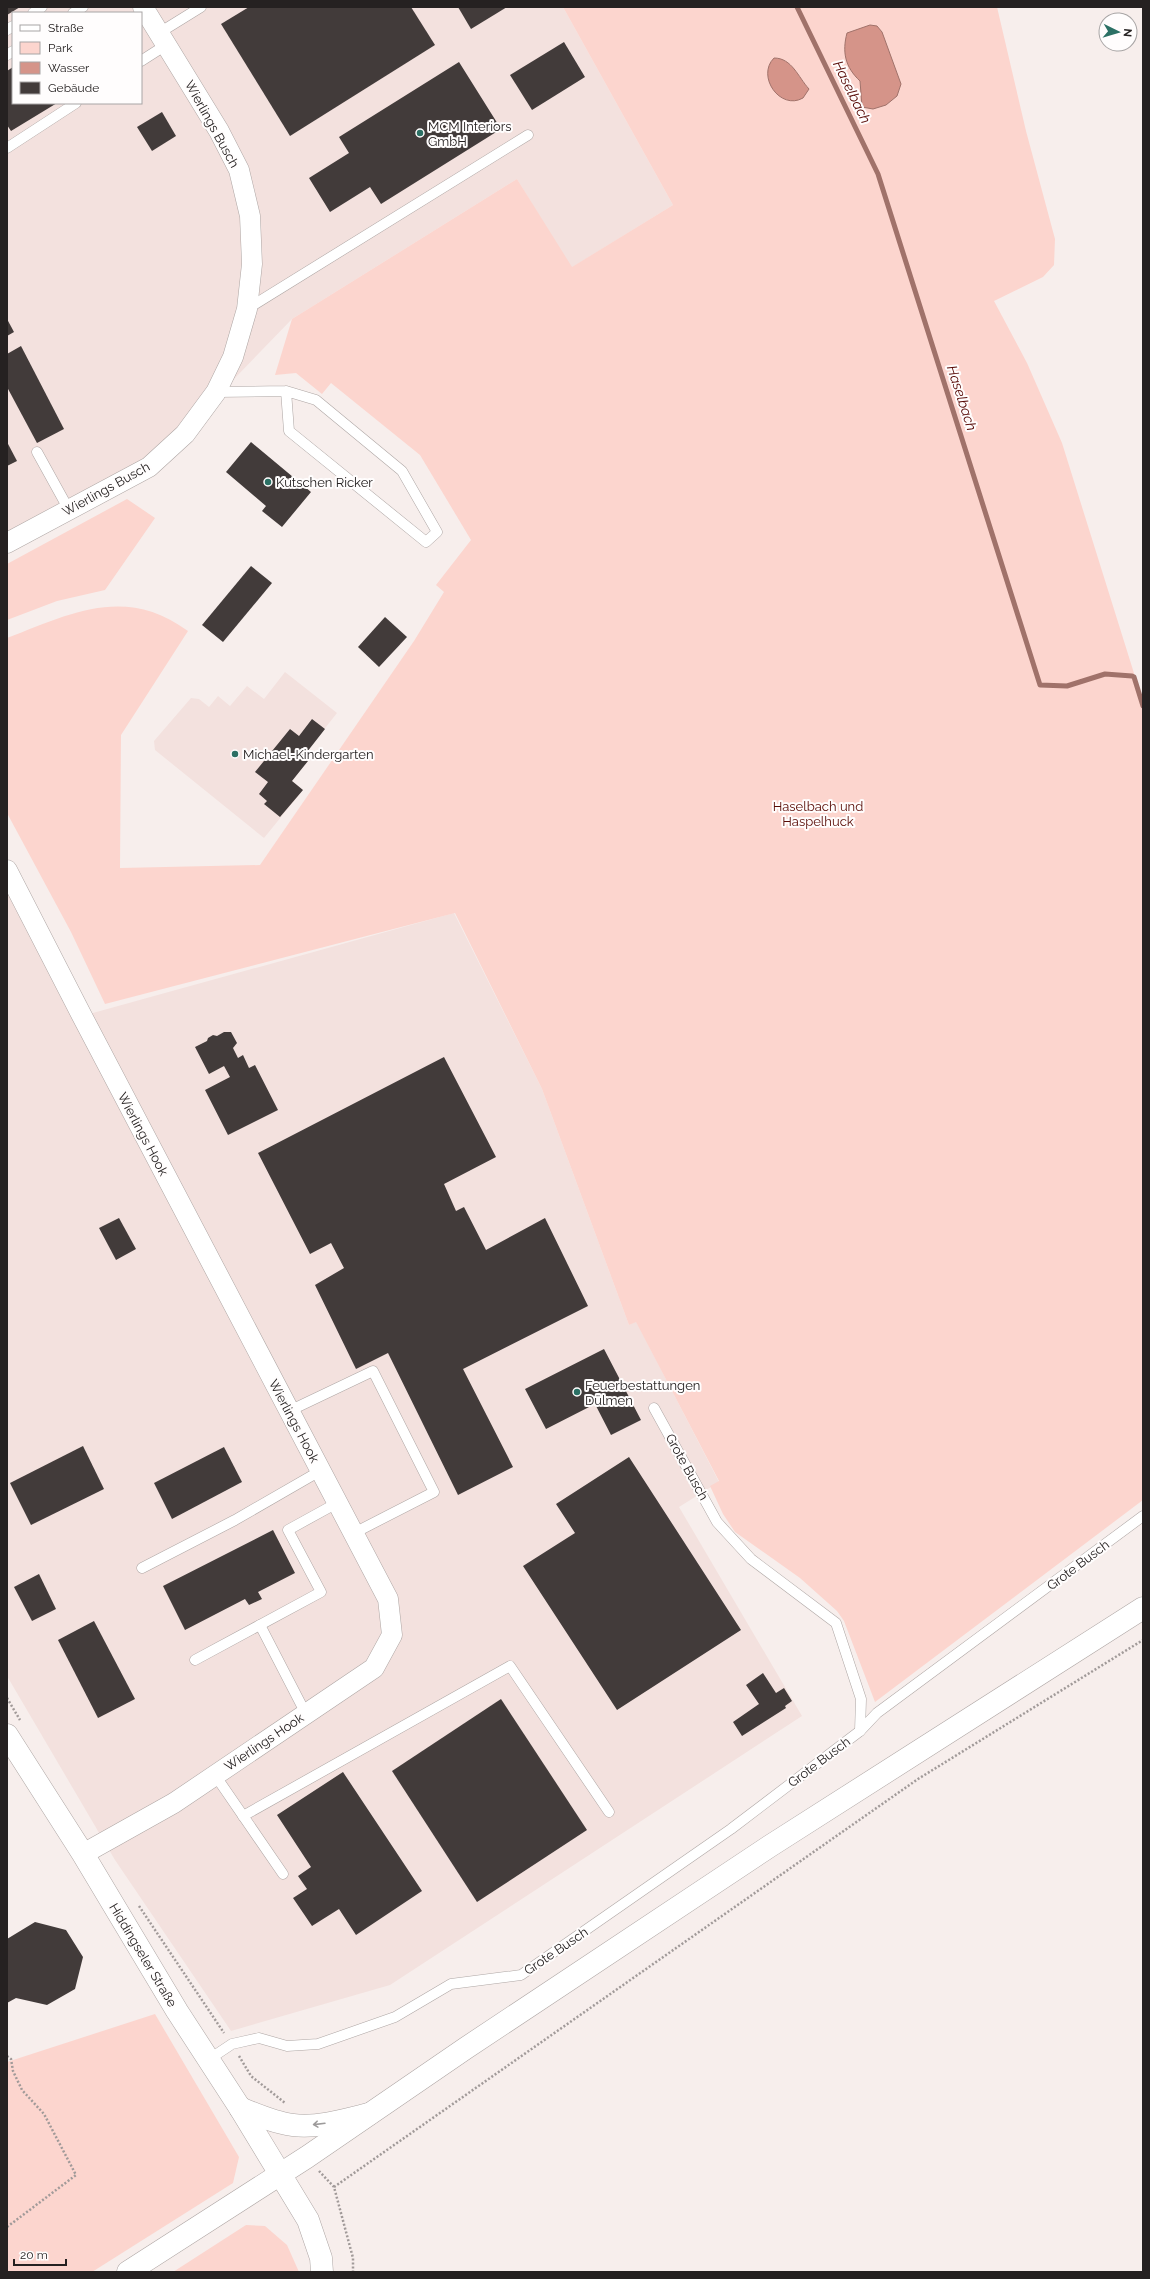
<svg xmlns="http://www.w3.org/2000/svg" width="1150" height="2279" viewBox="0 0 1150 2279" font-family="Raleway,sans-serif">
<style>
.built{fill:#f3e1de;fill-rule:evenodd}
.green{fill:#fcd5ce}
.water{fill:#d59489;stroke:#a0726a}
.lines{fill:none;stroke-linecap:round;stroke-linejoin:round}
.stream{stroke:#a0726a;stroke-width:5}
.building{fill:#423b3a}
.lane-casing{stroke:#aea6a4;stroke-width:11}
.street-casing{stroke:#aea6a4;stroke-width:21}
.secondary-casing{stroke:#aea6a4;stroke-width:23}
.primary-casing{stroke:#aea6a4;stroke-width:23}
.path{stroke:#a19a99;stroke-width:2.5;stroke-dasharray:2 2;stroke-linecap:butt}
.lane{stroke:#fff;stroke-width:10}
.street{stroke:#fff;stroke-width:20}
.secondary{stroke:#fff;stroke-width:22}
.primary{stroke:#fff;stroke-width:22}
.oneway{stroke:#9d9b9b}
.poi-dot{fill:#2b7064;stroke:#fffdfd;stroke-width:1.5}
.labels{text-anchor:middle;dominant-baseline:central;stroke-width:4;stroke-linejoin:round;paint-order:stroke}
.street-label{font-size:13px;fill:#252121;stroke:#fffdfd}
.poi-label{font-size:13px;fill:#252121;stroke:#fffdfd;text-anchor:start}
.park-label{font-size:13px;fill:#590b05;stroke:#fffdfd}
.water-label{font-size:14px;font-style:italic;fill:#550602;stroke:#fffdfd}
</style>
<rect width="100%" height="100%" fill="#f7eeec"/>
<!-- built -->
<g class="built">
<path d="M 7,7 L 563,7 L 673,205 L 571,268 L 517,179 L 292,319 L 149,467 L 7,543 ZM 13,13 L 141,13 L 141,103 L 13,103 Z"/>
<path d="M 285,672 L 337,713 L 307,751 L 312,756 L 292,781 L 303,790 L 264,838 L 155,750 L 154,741 L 191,698 L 199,699 L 209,707 L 218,696 L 230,706 L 247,686 L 264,699 Z"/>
<path d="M 7,870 L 82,1016 L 454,913 L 542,1089 L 629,1325 L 636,1321 L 719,1482 L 679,1507 L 802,1716 L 390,1985 L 231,2031 L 115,1860 L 7,1676 Z"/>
</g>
<!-- green -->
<g class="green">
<path d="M 563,7 L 1005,7 L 997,7 L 1026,131 L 1055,239 L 1054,265 L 1043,277 L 994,301 L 1027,363 L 1062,443 L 1143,702 L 1143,1500 L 875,1702 L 844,1621 L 837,1611 L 800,1578 L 735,1532 L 723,1514 L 710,1486 L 719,1481 L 636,1322 L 629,1325 L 542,1089 L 455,913 L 105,1004 L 71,932 L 7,813 L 7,638 C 71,613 126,585 188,631 L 121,735 L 120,868 L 260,865 L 414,641 L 444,592 L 436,585 L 471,540 L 420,455 L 331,383 L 322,394 L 296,373 L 275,375 L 292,319 L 517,179 L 572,267 L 673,205 Z"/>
<path d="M 127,499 L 155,518 L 105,590 L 57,601 L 7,620 L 7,564 Z"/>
<path d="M 155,2014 L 239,2157 L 233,2183 L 92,2272 L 7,2272 L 7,2062 Z"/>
<path d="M 246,2225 L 265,2226 L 287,2245 L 299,2272 L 173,2272 Z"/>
</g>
<!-- water -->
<g class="water">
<path d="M 870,25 L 877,26 L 882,32 L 901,84 L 897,96 L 886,105 L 873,109 L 862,107 L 860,81 C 845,67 842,52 847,33 Z"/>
<path d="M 774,58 C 792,58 798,77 809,89 L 803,98 C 780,111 756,76 774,58 Z"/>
</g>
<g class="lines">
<!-- stream -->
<path class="stream" d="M 797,7 L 878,174 L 1040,685 L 1067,686 L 1105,674 L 1132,676 L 1134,677 L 1143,706"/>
</g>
<!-- building -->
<g class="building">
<path d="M 7,7 L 20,7 L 7,15 Z"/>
<path d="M 249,7 L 411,7 L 435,45 L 290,136 L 221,24 Z"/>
<path d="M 458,7 L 507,7 L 471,29 Z"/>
<path d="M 564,42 L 585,77 L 532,110 L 510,75 Z"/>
<path d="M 459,62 L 501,129 L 381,204 L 370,187 L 330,212 L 309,178 L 349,153 L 339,137 Z"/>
<path d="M 13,67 L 13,103 L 57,103 L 11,131 L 7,125 L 7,71 Z"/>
<path d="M 162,112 L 176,136 L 152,151 L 137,127 Z"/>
<path d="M 7,319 L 14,332 L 7,336 Z"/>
<path d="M 21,346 L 64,429 L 37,443 L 7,387 L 7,354 Z"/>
<path d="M 7,442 L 17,461 L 7,466 Z"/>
<path d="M 251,442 L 311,492 L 282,527 L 262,511 L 266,506 L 226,472 Z"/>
<path d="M 251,566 L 272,583 L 223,642 L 202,625 Z"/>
<path d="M 385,617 L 407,637 L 379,667 L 358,647 Z"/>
<path d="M 312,719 L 325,729 L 307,752 L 312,756 L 292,781 L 303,790 L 280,817 L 264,804 L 267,801 L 259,794 L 268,782 L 255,772 L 290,729 L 299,736 Z"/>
<path d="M 224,1032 L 231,1032 L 237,1043 L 233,1048 L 238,1058 L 243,1055 L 249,1068 L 255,1065 L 278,1110 L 228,1135 L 205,1090 L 230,1077 L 224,1066 L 209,1074 L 195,1047 L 207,1041 L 208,1038 L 213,1035 L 217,1036 Z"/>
<path d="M 444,1057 L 496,1157 L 444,1184 L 456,1211 L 464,1207 L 486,1250 L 545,1218 L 588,1306 L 463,1369 L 513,1467 L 458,1495 L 388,1353 L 356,1369 L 315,1285 L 344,1268 L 331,1243 L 310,1254 L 258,1153 Z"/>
<path d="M 119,1218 L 136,1249 L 116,1260 L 99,1228 Z"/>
<path d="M 604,1349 L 641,1420 L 611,1435 L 595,1404 L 546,1429 L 525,1389 Z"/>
<path d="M 83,1446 L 104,1489 L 31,1525 L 10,1483 Z"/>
<path d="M 224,1447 L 242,1482 L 172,1519 L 154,1483 Z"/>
<path d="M 629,1457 L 741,1630 L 617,1710 L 523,1566 L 575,1533 L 556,1504 Z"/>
<path d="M 273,1530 L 295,1573 L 258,1592 L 262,1599 L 249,1605 L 245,1599 L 185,1630 L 163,1586 Z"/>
<path d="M 39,1574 L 56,1609 L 32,1621 L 14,1587 Z"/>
<path d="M 94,1621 L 135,1699 L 98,1718 L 58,1640 Z"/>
<path d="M 763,1673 L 776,1693 L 784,1688 L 792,1701 L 785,1706 L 786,1708 L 742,1736 L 733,1722 L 759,1704 L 746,1685 Z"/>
<path d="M 501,1699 L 587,1830 L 477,1902 L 392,1771 Z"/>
<path d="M 343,1772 L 422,1891 L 356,1935 L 339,1909 L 312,1926 L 293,1898 L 307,1889 L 298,1876 L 311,1867 L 277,1815 Z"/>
<path d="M 35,1922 L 66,1930 L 83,1957 L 75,1989 L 47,2005 L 16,1998 L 7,2003 L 7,1939 Z"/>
</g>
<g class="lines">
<defs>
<g id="lane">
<path d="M 33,13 L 42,7"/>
<path d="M 73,13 L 83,7"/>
<path d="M 7,30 L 13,26"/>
<path d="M 159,33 L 201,7"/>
<path d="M 7,55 L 13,51"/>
<path d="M 141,61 L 166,45"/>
<path d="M 7,148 L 76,103"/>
<path d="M 247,309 L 528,135"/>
<path d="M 216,392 L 286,391 L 316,400 L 402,471 L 437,532 L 426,542 L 289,431 L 286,391"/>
<path d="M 37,452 L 69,510"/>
<path d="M 654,1408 L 717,1522 L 751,1559 L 836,1623 L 861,1699 L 860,1731"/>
<path d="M 289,1411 L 373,1371 L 434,1492 L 354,1533"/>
<path d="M 142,1568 L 235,1520 L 320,1471"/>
<path d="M 260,1625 L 306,1714"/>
<path d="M 195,1660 L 321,1592 L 288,1530 L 337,1503"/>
<path d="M 215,1775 L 283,1874"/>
<path d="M 243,1816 L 510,1666 L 609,1812"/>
<path d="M 208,2060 L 232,2044 L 259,2038 L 287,2046 L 318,2044 L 395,2017 L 451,1984 L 521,1975 L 731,1829 L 860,1731 L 877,1713 L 1143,1516"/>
</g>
<g id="street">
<path d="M 7,543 L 149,467 L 185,434 L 216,392 L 233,357 L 247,309 L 252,264 L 250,216 L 239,170 L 219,131 L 143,7"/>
<path d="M 7,870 L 82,1016 L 388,1599 L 392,1635 L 374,1668 L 174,1803 L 83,1854"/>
</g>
<g id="secondary">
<path d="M 7,1735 L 83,1854 L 177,2011 L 240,2108 L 308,2220 L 321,2258 L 322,2272"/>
<path d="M 240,2108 C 257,2115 275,2123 293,2125 C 318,2128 345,2120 369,2114"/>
</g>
<path id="primary" d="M 128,2272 L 307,2157 L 466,2048 L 770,1846 L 1143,1608"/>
</defs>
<!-- lane casing -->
<use href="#lane" class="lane-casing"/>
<!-- street casing -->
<use href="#street" class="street-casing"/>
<!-- secondary casing -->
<use href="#secondary" class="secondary-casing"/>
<!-- primary casing -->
<use href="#primary" class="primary-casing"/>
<!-- path -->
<g class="path">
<path d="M 7,1698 L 20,1720"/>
<path d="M 139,1906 L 224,2033"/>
<path d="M 7,2056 L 11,2059 L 13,2071 L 22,2090 L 44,2114 L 76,2175 L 7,2227"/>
<path d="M 239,2056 L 251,2076 L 285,2103"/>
<path d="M 319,2171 L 334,2187 L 353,2258 L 353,2272"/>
<path d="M 334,2187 L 918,1779 L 1143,1640"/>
</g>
<!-- lane -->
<use href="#lane" class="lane"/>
<!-- street -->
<use href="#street" class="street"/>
<!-- secondary -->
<use href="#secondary" class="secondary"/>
<!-- primary -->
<use href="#primary" class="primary"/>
</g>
<!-- one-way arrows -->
<defs><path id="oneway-shaft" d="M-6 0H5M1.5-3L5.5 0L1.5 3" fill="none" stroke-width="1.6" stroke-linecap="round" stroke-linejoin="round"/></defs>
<use class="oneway" href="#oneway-shaft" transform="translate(319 2124) rotate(173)"/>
<!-- markers -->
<g class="poi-dot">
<circle cx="420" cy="133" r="4"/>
<circle cx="268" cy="482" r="4"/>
<circle cx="235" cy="754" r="4"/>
<circle cx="577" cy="1392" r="4"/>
</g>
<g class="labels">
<!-- street labels -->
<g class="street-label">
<text transform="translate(212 124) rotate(61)">Wierlings Busch</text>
<text transform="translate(106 489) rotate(-29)">Wierlings Busch</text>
<text transform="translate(143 1134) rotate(62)">Wierlings Hook</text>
<text transform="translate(294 1421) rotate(62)">Wierlings Hook</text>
<text transform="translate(687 1467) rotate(61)">Grote Busch</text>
<text transform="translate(1078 1565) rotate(-37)">Grote Busch</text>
<text transform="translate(264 1742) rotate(-34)">Wierlings Hook</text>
<text transform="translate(819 1762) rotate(-37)">Grote Busch</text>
<text transform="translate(556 1951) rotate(-34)">Grote Busch</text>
<text transform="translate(143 1955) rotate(59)">Hiddingseler Straße</text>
</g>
<!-- poi labels -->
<g class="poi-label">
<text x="428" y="126">MCM Interiors<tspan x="428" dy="15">GmbH</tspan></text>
<text x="276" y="482">Kutschen Ricker</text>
<text x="243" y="754">Michael-Kindergarten</text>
<text x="585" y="1385">Feuerbestattungen<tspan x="585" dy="15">Dülmen</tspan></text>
</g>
<!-- park labels -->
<g class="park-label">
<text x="818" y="806">Haselbach und<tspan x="818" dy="15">Haspelhuck</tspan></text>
</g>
<!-- water labels -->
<g class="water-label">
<text transform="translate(852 92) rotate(64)">Haselbach</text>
<text transform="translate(962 398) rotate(72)">Haselbach</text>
</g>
</g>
<!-- border -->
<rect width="1150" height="2279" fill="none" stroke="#252121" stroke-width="16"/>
<!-- legend -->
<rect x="12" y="12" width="130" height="92" fill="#fffdfd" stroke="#a8a5a5"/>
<rect x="20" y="25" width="20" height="6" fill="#ffffff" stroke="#a8a5a5"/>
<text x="48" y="32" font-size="12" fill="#252121">Straße</text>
<rect x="20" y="42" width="20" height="12" fill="#fcd5ce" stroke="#a8a5a5"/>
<text x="48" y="52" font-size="12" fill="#252121">Park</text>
<rect x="20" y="62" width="20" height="12" fill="#d59489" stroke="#a8a5a5"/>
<text x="48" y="72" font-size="12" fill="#252121">Wasser</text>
<rect x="20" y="82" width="20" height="12" fill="#423b3a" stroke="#a8a5a5"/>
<text x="48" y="92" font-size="12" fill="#252121">Gebäude</text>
<!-- north arrow -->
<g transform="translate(1118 32) rotate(95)"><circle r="19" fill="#fffdfd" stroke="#a8a5a5"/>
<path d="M0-3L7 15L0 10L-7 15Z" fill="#2b7064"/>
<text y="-6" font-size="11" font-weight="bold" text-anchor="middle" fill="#252121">N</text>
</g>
<!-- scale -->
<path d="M14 2259v6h52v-6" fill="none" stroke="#252121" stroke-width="2"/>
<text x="20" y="2259" font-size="12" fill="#252121" stroke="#fffdfd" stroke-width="3" paint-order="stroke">20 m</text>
</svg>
